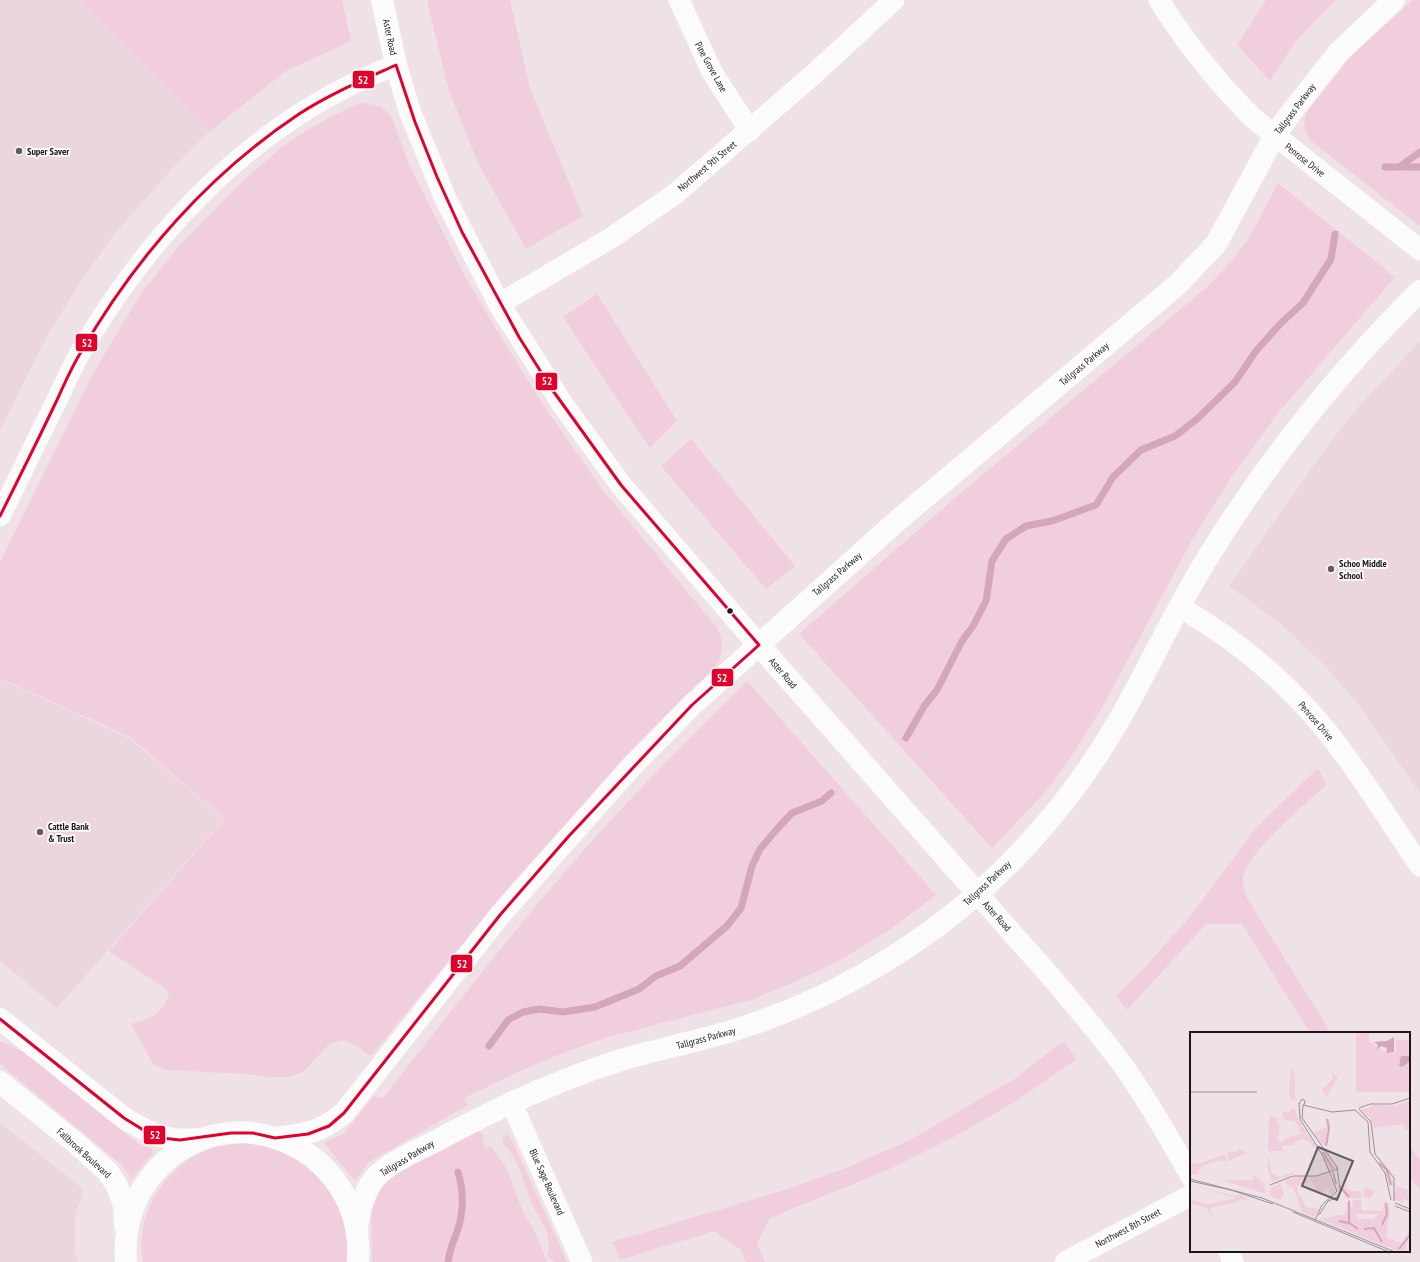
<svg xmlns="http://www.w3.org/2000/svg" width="1420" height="1262" viewBox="0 0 1420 1262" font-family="'PT Sans Narrow',sans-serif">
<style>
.built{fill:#ebd5de}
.green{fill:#f1cedd}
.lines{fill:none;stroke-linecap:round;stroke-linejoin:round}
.stream{stroke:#d3a6ba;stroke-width:7}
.street{stroke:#fcfbfb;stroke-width:21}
.secondary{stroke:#fcfbfb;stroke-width:22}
.bus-1-casing{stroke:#fff;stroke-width:6}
.bus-1{stroke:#e4002b;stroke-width:3}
.poi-dot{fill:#665c60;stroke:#fff;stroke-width:1.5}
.bus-dot{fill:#1c1417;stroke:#fff;stroke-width:1.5}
.labels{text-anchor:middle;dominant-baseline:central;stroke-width:3.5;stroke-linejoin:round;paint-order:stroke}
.street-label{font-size:10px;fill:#1c1417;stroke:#fff}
.poi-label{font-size:10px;font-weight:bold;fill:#1c1417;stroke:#fff;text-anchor:start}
.inset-river{fill:none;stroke:#d3a6ba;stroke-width:2}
.inset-road{fill:none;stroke:#9a9094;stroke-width:1}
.view{fill:#665c60;fill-opacity:0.15;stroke:#665c60;stroke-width:2}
.inset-edge{fill:none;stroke:#1c1417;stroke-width:2}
.line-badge{stroke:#fff;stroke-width:1.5}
.badge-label{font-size:11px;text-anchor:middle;font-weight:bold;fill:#fff}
</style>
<rect width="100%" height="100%" fill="#eee2e7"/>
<!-- built -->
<g class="built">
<path d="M 0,0 L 78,0 L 210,131 L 172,169 L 114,234 L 79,284 L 44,341 L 0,431 Z"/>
<path d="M 1420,341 L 1420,793 L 1358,704 L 1327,668 L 1279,622 L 1229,586 L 1323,452 L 1353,413 Z"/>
<path d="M 0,679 L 129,738 L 224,819 L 57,1008 L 0,961 Z"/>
<path d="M 0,1123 L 84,1190 L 75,1215 L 75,1250 L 77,1262 L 0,1262 Z"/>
</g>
<!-- green -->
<g class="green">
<path d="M 78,0 L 342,0 L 351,41 L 286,71 L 210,131 Z"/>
<path d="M 427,0 L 510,0 L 530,88 L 583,216 L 526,249 L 478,163 L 448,88 Z"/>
<path d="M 1266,0 L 1336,0 L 1295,42 L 1270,81 L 1237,45 Z"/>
<path d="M 1413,0 L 1420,0 L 1420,226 L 1311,141 C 1304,131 1303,124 1306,113 L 1351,56 Z"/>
<path d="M 361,103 L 380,106 L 391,116 L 409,164 L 461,269 L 496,329 L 542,403 L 602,489 L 718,629 C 724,642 723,653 716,666 L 636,746 L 515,880 L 371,1056 L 357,1046 L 345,1040 L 330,1043 L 304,1071 L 289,1077 L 272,1077 L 246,1074 L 166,1070 L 153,1064 L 131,1024 C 149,1019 161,1015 169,996 L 166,989 L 109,951 L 225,819 L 130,737 L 0,678 L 0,562 L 93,374 L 120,328 L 141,294 L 177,248 L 246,178 L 282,147 L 304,132 L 338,113 Z"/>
<path d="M 1278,183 L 1395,277 L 1278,413 L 1232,476 L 1192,540 L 1103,706 L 1075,751 L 1047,790 L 992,848 L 799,634 L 956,497 L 1207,287 L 1230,263 L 1248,240 Z"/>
<path d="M 597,294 L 677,421 L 650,448 L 563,317 Z"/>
<path d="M 691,439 L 795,566 L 766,589 L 661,466 Z"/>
<path d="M 747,681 L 936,895 L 892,928 L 842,959 L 796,981 L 754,999 L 605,1038 L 563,1053 L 518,1072 L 464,1098 L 468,1105 L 369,1162 L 355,1181 L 324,1143 L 344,1133 L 374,1096 L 383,1098 C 453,1008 523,918 599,833 C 647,780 698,731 747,681 Z"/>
<path d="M 1318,768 L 1326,785 C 1306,804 1248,851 1243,877 C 1242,883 1245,892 1247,898 L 1331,1033 L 1310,1033 L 1242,924 L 1206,924 L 1127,1010 L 1116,996 L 1145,967 L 1193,913 L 1256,828 Z"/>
<path d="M 0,1041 L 24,1052 L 130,1137 L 137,1143 L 152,1149 L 153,1153 L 131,1179 L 122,1165 L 0,1064 Z"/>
<path d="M 1063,1041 L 1077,1059 L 1013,1103 L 954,1137 L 892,1168 L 770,1218 L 757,1243 L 765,1262 L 746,1262 L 741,1250 L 714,1231 L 620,1260 L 612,1242 L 791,1188 L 851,1166 L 910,1140 L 1016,1078 Z"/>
<path d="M 477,1129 L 483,1135 L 483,1144 L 487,1148 L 491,1146 L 507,1169 L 523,1212 L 535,1232 L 547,1262 L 372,1262 L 371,1210 L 384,1183 L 397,1173 Z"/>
<path d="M 508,1135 L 511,1138 L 567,1262 L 554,1262 L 547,1255 L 549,1248 L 547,1231 L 533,1206 L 515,1158 L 502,1142 L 503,1137 Z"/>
<path d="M 243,1143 C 253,1144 267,1144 276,1148 C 322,1166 355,1212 346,1262 L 143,1262 C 134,1214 165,1167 209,1149 C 219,1145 232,1145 243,1143 Z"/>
<path d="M 1409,1146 L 1420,1160 L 1420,1190 L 1409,1176 Z"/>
</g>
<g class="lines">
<!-- stream -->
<g class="stream">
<path d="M 1385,167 L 1420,167"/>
<path d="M 1399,167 L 1420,152"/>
<path d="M 906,738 L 925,705 L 937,690 L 962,641 L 973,626 L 986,601 L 992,561 L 1006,539 L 1026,526 L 1052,521 L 1096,505 L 1113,477 L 1141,450 L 1175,436 L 1197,419 L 1235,382 L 1256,351 L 1281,323 L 1303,303 L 1331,259 L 1335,234"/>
<path d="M 489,1046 L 508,1020 L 523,1012 L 539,1009 L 563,1012 L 595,1007 L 639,989 L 656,976 L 680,966 L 727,926 L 741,908 L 752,866 L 760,849 L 777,829 L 792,813 L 822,801 L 831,793"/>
<path d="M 448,1262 C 449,1251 453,1242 457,1232 C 464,1212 464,1192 458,1172"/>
</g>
<!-- street -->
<g class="street">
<path d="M 679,0 L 712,72 L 750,131"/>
<path d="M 1159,0 C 1185,42 1218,83 1253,118 L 1420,250"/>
<path d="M 499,304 L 611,238 L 675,194 L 814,74 L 894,0"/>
<path d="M 0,516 C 19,478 37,440 56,402 C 65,383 73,364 84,346 C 157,224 260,117 396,65"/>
<path d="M 1181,608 C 1246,645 1303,696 1347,758 C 1372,793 1396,830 1420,866"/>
<path d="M 977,893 C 1025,948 1075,1002 1119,1060 C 1146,1097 1169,1137 1191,1177"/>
<path d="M 511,1102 L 582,1262"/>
<path d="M 1229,1251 L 1233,1262"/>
<path d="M 1065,1262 L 1191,1195"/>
</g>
<!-- secondary -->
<g class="secondary">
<path d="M 382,0 L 396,65 L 410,112 L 446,200 L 499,304 L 563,405 L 621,485 L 744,628 L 977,893"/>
<path d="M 0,1019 L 124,1118 C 152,1135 166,1142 200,1139"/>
<path d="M 0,1082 L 77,1144 L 108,1172 L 117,1186 L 124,1205 L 125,1226"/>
<path d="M 275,1138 C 306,1134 320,1133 344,1113 L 500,915 L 632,766 L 692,705 L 897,521 L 1177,285 L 1216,244 L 1275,135 L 1290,114 L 1338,53 L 1394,0"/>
<path d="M 357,1226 C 361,1209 363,1192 375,1178 C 389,1162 419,1150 438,1140 C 497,1108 557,1080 621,1060 C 664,1047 708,1040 750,1025 C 806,1006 860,979 909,946 C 995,889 1068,809 1119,720 C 1150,666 1175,610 1208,557 C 1268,460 1339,371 1420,291"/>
<path d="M 126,1262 C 124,1232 131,1203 149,1179 C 221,1085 366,1144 358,1262"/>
</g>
<defs>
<path id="bus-1" d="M 0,516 C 19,478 38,440 56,402 C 64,385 71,368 81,352 C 135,258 209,174 299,114 C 330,94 363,80 396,65 L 415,122 L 437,177 L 462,232 L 519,337 L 551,388 L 621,485 L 759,645 L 692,705 L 568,837 L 500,915 L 344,1113 L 329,1126 L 308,1134 L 275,1138 L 253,1133 L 231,1133 L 180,1140 L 162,1138 L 145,1131 L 124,1118 L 0,1019"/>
</defs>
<!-- bus-1 casing -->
<use href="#bus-1" class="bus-1-casing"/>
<!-- bus-1 -->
<use href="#bus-1" class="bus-1"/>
</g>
<!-- markers -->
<g class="poi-dot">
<circle cx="19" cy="151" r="4"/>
<circle cx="1331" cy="569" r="4"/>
<circle cx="40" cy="832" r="4"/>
</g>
<circle class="bus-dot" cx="730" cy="611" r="3.5"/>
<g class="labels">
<!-- street labels -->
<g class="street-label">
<text transform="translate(390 37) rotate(78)">Aster Road</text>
<text transform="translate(711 67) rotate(61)">Pine Grove Lane</text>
<text transform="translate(1295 109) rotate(-53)">Tallgrass Parkway</text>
<text transform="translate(1305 160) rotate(38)">Penrose Drive</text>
<text transform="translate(707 166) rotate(-40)">Northwest 9th Street</text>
<text transform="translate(1084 364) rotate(-40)">Tallgrass Parkway</text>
<text transform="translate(837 574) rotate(-41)">Tallgrass Parkway</text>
<text transform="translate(783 673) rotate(49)">Aster Road</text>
<text transform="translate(1316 721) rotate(49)">Penrose Drive</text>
<text transform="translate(987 883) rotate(-43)">Tallgrass Parkway</text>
<text transform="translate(997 916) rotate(48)">Aster Road</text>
<text transform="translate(706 1038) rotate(-15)">Tallgrass Parkway</text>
<text transform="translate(84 1153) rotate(42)">Fallbrook Boulevard</text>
<text transform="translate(407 1158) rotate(-31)">Tallgrass Parkway</text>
<text transform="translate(547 1182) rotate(66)">Blue Sage Boulevard</text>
<text transform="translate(1128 1228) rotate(-28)">Northwest 8th Street</text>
</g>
<!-- poi labels -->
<g class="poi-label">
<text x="27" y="151">Super Saver</text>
<text x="1339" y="563">Schoo Middle<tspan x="1339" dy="12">School</tspan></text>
<text x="48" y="826">Cattle Bank<tspan x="48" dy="12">&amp; Trust</tspan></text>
</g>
</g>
<!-- overview -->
<g transform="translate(1190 1032)">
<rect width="220" height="220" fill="#eee2e7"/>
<path d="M 166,0 L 179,0 L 179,9 L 196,21 L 206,21 L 206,8 L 220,8 L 220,60 L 166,60 ZM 101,36 L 105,42 L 105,66 L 108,67 L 105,68 L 102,67 L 99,61 ZM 142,40 L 148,45 L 136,66 L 132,57 L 143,47 ZM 220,68 L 220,98 L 215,97 L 213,92 L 184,96 L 180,86 L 171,78 L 184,73 L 206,74 ZM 105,76 L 107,85 L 129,120 L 118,109 L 112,107 L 101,113 L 92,114 L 92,118 L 96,118 L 97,119 L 78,119 L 79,84 L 93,87 L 93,79 L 97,81 ZM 87,86 L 106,90 L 112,102 L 101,104 L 90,111 L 88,107 L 90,92 L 86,91 ZM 136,81 L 140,95 L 136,100 L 139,104 L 136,115 L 122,101 L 137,95 ZM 41,116 L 43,120 L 47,120 L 48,117 L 57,120 L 39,129 L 37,121 L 42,120 ZM 135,119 L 139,126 L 147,136 L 139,139 L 131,121 ZM 35,122 L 37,130 L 30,128 L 12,134 L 7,143 L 0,142 L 0,132 L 3,132 L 3,128 L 4,132 L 11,131 ZM 78,122 L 82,142 L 91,145 L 103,140 L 103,142 L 82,150 L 78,138 ZM 188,127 L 197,137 L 204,153 L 199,154 L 195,139 ZM 62,142 L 73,151 L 76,162 L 32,148 L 64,148 ZM 138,142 L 145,158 L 143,162 L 140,162 L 137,157 L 129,162 L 119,145 ZM 105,145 L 117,145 L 118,150 L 107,154 L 108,160 L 116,175 L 129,177 L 124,185 L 112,180 L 103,155 L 100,156 L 95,149 ZM 90,151 L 94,161 L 91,168 L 80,164 L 80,157 ZM 149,153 L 158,153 L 156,155 L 161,159 L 171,159 L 172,166 L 157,166 ZM 206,154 L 219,158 L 217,162 L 220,169 L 214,167 L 213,171 L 220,175 L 204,167 ZM173 161a5 5 0 1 1 10 0a5 5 0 1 1-10 0ZM 14,156 L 45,164 L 50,162 L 61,169 L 51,167 L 44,171 L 20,176 L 23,188 L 17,176 L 3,172 L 1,168 L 18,172 L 46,166 ZM 158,168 L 160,168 L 161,178 L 163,168 L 171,168 L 172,178 L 193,179 L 194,170 L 197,171 L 200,177 L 196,205 L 211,211 L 220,198 L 216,219 L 218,220 L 210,220 L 129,187 L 156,182 ZM 165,182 L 189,182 L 183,187 L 170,187 Z" fill="#f1cedd" fill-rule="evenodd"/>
<path d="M 204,5 L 204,20 L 196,21 L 197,16 L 191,14 L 187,18 L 188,13 L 184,10 L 197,9 ZM 211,24 L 220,24 L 220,29 L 212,35 L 209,34 Z" fill="#d3a6ba"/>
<path class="inset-river" d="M 136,114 L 139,96 L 137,87M 133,120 L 143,137M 189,131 L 197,138 L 201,153M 143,140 L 146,152M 150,155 L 159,165M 159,169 L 159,191M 149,189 L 159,191 L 168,197M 192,193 L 197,182 L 196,171M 174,197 L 184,196 L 192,210M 209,217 L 220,203"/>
<path class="inset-road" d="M 0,60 L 67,60M 109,71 L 110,87 L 133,124 L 147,159M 109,72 L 112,67 L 115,69 L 114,73M 113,73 L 112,86 L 147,135 L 150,158M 113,73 L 142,80 L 165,78M 169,76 L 180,72 L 202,72 L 220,66M 169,77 L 181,90 L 185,122 L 204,146 L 204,169M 165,78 L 178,90 L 180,120 L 195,141 L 201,168M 0,147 L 72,166 L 205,220M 0,149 L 41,158 L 83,172M 80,153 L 103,144 L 126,144 L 148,137M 205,171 L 220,177M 205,174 L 220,180M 103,180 L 199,220M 129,183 L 138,169 L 148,165M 125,188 L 132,173 L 147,159"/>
<path class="view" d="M 128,115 L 163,129 L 147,168 L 112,154 Z"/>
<rect width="220" height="220" class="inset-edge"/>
</g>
<g class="line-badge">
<rect x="352" y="70" width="23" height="19" rx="4" fill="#e4002b"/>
<rect x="75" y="333" width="23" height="19" rx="4" fill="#e4002b"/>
<rect x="535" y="372" width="23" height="19" rx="4" fill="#e4002b"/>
<rect x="711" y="668" width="23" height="19" rx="4" fill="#e4002b"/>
<rect x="450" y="954" width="23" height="19" rx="4" fill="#e4002b"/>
<rect x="143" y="1125" width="23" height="20" rx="4" fill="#e4002b"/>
</g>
<g class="badge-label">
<text x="363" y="84">52</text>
<text x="87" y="347">52</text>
<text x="547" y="385">52</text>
<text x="722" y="682">52</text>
<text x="462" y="968">52</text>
<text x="155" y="1139">52</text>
</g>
</svg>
